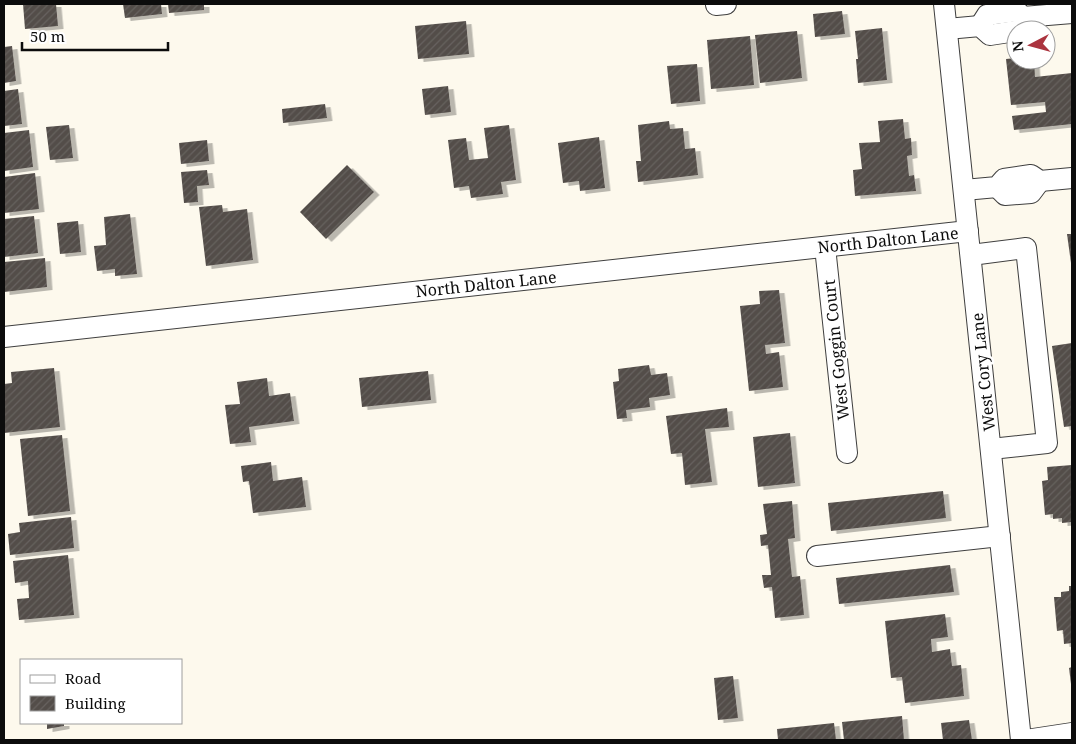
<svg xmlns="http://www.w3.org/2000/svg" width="1076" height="744" viewBox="0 0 1076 744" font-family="'Noto Serif',serif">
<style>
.building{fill:url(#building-hatch);filter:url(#shadow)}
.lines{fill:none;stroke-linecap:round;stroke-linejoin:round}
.minor-casing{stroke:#3f3f3f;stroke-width:22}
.minor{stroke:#fff;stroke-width:20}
.labels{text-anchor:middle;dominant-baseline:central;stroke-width:5;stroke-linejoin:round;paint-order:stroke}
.street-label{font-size:16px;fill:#0c0c0c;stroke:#fff}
</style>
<defs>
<pattern id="building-hatch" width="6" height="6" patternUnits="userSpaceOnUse" patternTransform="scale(1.25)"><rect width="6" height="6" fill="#534d49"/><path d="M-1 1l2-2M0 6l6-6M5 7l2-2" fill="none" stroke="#67625f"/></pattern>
<filter id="shadow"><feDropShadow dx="5.5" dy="3" stdDeviation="0" flood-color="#0004"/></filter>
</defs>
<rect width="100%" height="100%" fill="#fdf9ed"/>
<!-- building -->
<g class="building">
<path d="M 23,4 L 56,4 L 58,26 L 25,29 Z"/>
<path d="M 123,4 L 161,4 L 162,14 L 125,18 Z"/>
<path d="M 168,4 L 204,4 L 204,10 L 169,13 Z"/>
<path d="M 842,11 L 845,34 L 815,37 L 813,14 Z"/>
<path d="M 466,21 L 469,54 L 418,59 L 415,26 Z"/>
<path d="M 882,28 L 887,80 L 858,83 L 856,59 L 858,59 L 855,31 Z"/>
<path d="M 797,31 L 802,78 L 760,83 L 755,35 Z"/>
<path d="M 750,36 L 754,85 L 711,89 L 707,40 Z"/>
<path d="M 12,46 L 16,81 L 4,83 L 4,47 Z"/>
<path d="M 1016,58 L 1016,60 L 1034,60 L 1035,77 L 1072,73 L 1072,124 L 1014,130 L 1012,116 L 1046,112 L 1045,102 L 1011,105 L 1006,59 Z"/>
<path d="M 697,64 L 700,101 L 671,104 L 667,66 Z"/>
<path d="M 448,86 L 451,112 L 425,115 L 422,89 Z"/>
<path d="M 18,89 L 22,124 L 4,126 L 4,91 Z"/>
<path d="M 325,104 L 327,118 L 283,123 L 282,109 Z"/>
<path d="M 903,119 L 905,139 L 911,138 L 912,155 L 907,156 L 909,176 L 914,175 L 916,191 L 855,196 L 853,170 L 862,169 L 859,143 L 880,142 L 878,121 Z"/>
<path d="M 669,121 L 670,129 L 683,128 L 685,149 L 695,148 L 698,175 L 638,182 L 636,161 L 641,161 L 638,125 Z"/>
<path d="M 69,125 L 73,158 L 50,160 L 46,127 Z"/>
<path d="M 509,125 L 516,180 L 501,182 L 503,194 L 471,198 L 469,186 L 454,188 L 448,140 L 466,138 L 469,160 L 488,158 L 484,128 Z"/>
<path d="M 29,130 L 33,167 L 4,171 L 4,133 Z"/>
<path d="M 599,137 L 605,188 L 580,191 L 579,181 L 563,183 L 558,143 Z"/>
<path d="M 207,140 L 209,161 L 181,164 L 179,143 Z"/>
<path d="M 347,165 L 374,192 L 326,239 L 300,212 Z"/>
<path d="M 207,170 L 209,185 L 197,186 L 198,202 L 184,203 L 181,172 Z"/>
<path d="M 35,173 L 39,209 L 4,213 L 4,177 Z"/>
<path d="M 222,205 L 223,212 L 247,209 L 253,260 L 206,266 L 199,207 Z"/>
<path d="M 130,214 L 137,274 L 115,276 L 115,269 L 97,271 L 94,246 L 106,245 L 104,217 Z"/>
<path d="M 34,216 L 38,253 L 4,257 L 4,219 Z"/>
<path d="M 78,221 L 81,252 L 60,254 L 57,223 Z"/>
<path d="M 1067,234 L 1072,234 L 1072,263 L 1071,263 Z"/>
<path d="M 45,258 L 47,287 L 4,292 L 4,262 Z"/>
<path d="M 779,290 L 785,343 L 765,345 L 766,354 L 779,352 L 783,387 L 749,391 L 740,306 L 760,304 L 759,291 Z"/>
<path d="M 1072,343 L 1072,426 L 1064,427 L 1052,346 Z"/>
<path d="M 649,365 L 651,375 L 667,373 L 670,395 L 649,398 L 650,407 L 626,410 L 627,418 L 617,419 L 613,382 L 619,381 L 618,369 Z"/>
<path d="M 54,368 L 60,427 L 4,433 L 4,384 L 12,383 L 11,372 Z"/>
<path d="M 428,371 L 431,400 L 362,407 L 359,378 Z"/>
<path d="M 267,378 L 269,396 L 290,393 L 294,421 L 249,427 L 251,442 L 230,444 L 225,405 L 240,404 L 237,382 Z"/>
<path d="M 727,408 L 729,427 L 705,429 L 712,482 L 685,485 L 682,453 L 671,454 L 666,416 Z"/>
<path d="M 790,433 L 795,483 L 758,487 L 753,437 Z"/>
<path d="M 62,435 L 70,511 L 28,516 L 20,439 Z"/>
<path d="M 271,462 L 273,481 L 302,477 L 306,507 L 253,513 L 249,481 L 243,482 L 241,466 Z"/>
<path d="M 1072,465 L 1072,522 L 1062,523 L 1062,518 L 1053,519 L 1053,514 L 1045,515 L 1042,481 L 1048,480 L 1047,467 Z"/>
<path d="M 943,491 L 946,518 L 831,531 L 828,503 Z"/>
<path d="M 792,501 L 795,538 L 788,539 L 792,577 L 800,576 L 804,615 L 775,618 L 772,587 L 764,588 L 762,575 L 771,575 L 768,545 L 761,546 L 760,535 L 767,534 L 763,504 Z"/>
<path d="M 71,517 L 74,548 L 10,555 L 8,534 L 20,532 L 19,523 Z"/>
<path d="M 68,555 L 74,615 L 19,620 L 17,599 L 29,598 L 28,581 L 15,583 L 13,561 Z"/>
<path d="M 950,565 L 954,592 L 839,604 L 836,578 Z"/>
<path d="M 1069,586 L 1072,586 L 1072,643 L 1064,644 L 1063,630 L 1057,631 L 1054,597 L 1061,597 L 1061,592 L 1069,591 Z"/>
<path d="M 945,614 L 948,637 L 931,639 L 932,652 L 950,649 L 952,666 L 961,665 L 964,696 L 905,703 L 902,677 L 891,678 L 885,621 Z"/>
<path d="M 1072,667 L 1072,684 L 1071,684 L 1069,668 Z"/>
<path d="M 733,676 L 738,718 L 718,720 L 714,678 Z"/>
<path d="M 902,716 L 904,740 L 844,740 L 842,722 Z"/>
<path d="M 969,720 L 972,740 L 943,740 L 941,723 Z"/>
<path d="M 47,723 L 64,723 L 64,726 L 47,729 Z"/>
<path d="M 834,723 L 836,740 L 778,740 L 777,729 Z"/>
</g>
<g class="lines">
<defs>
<g id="minor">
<path d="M 944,4 L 1021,740"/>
<path d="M 716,5 L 726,4"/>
<path d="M 980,26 L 987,15 L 1017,11 L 1023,17 L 1072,13"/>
<path d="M 947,29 L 980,26 L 990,35 L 1016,31"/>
<path d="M 997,187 L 1005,195 L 1031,193 L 1040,181"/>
<path d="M 964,190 L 997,187 L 1004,179 L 1031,175 L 1040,181 L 1072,178"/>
<path d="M 825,247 L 847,453"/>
<path d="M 971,255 L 1026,248 L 1047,443 L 991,449"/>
<path d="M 4,337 L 968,231"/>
<path d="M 817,556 L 1000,536"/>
<path d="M 1026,740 L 1072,733"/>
</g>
</defs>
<!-- minor casing -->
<use href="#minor" class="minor-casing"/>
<!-- minor -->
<use href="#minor" class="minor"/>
</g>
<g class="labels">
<!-- street labels -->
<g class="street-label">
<text transform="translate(888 240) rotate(-6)">North Dalton Lane</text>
<text transform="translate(486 284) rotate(-6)">North Dalton Lane</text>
<text transform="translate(836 350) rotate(-96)">West Goggin Court</text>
<text transform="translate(983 372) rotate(-96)">West Cory Lane</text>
</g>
</g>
<!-- border -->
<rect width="1076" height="744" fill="none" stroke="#0c0c0c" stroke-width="10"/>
<!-- legend -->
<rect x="20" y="659" width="162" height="65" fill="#ffffff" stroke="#9e9e9e"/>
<rect x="30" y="675" width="25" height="8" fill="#ffffff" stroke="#9e9e9e"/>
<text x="65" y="684" font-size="15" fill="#0c0c0c">Road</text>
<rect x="30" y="696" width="25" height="15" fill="url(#building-hatch)" stroke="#9e9e9e"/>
<text x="65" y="709" font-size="15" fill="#0c0c0c">Building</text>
<!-- north arrow -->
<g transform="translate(1031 45) rotate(264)"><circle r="24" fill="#ffffff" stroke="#9e9e9e"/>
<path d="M0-4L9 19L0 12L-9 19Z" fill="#ab343f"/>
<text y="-8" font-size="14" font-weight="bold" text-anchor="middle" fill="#0c0c0c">N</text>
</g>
<!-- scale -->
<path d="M22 42v8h146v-8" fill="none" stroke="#0c0c0c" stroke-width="2.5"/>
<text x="30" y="42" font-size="15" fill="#0c0c0c" stroke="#ffffff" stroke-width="4" paint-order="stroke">50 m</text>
</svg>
